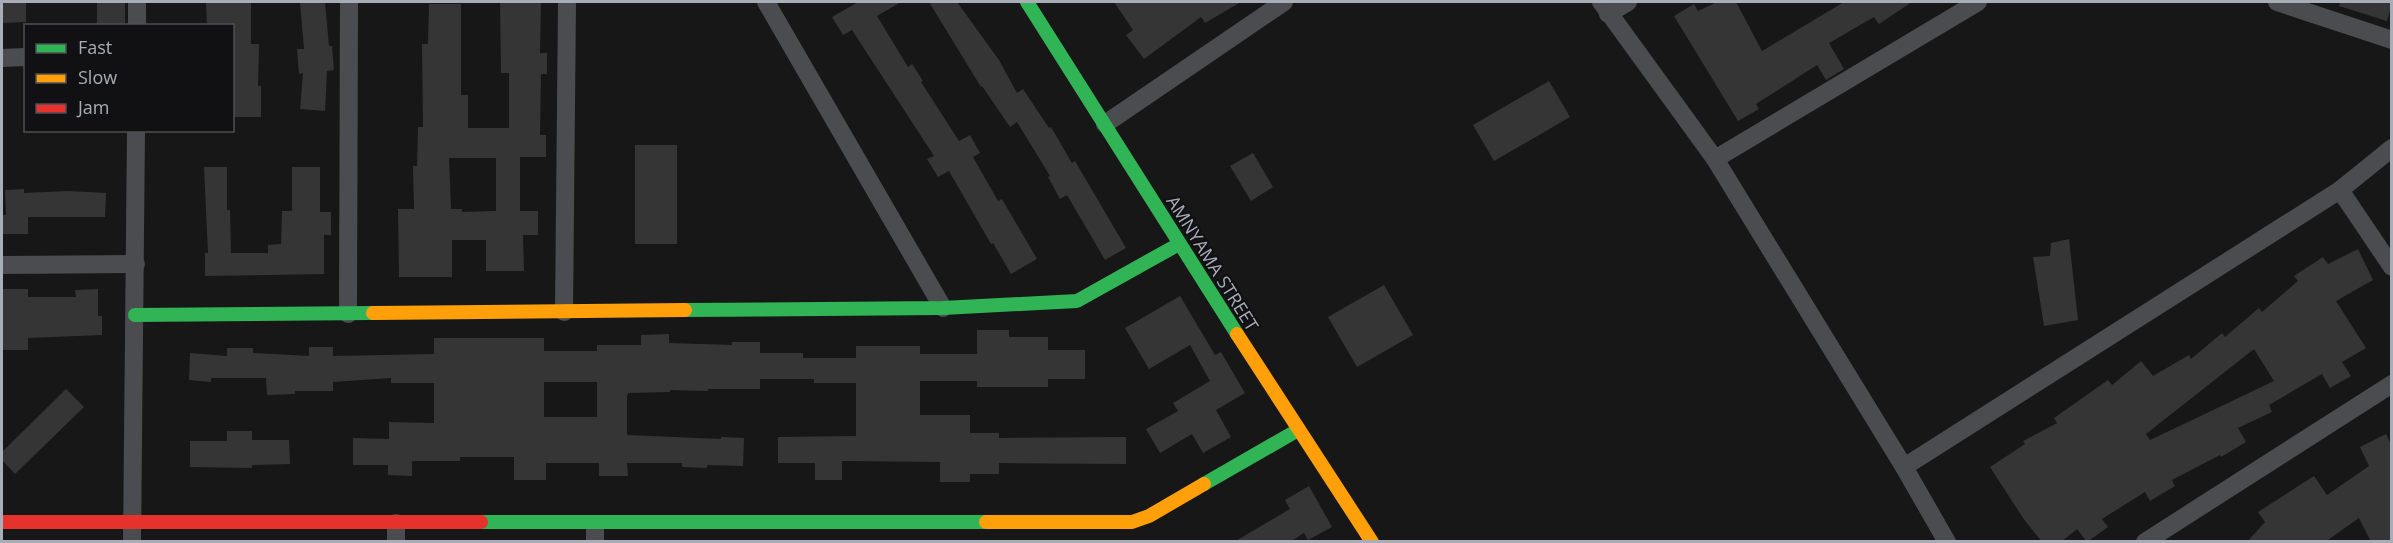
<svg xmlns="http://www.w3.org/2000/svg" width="2393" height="543" viewBox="0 0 2393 543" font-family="'Open Sans',sans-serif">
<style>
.building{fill:#353536;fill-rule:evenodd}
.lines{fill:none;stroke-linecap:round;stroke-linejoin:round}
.street{stroke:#4b4c50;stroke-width:18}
.fast{stroke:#30b455;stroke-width:14}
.slow{stroke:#ff9f0a;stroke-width:14}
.jam{stroke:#e5322d;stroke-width:14}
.labels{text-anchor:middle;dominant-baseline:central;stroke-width:4.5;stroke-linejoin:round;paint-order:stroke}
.street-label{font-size:18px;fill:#a8adb8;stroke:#111113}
</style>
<rect width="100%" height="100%" fill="#171717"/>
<!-- building -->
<g class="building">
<path d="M 2,2 L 26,2 L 26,22 L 2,23 Z"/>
<rect x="97" y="2" width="28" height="24"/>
<path d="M 206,2 L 251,2 L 251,44 L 259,44 L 258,86 L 261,86 L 261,117 L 232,117 L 232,26 L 207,26 Z"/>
<path d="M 325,2 L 329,46 L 332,46 L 334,70 L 327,71 L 325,111 L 300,109 L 303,73 L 299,74 L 297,49 L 304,49 L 300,3 Z"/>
<path d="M 500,2 L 541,2 L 540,53 L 547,53 L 547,74 L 541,74 L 540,135 L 546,135 L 546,157 L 520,157 L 520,211 L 538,211 L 538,235 L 523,235 L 524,271 L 486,271 L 486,240 L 452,240 L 452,277 L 399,277 L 398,209 L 414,209 L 413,166 L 417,166 L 418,127 L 423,127 L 422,44 L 428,44 L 429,4 L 461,4 L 461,95 L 468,95 L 468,128 L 509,128 L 509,73 L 501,73 ZM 449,158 L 496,158 L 496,211 L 462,212 L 462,209 L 451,209 Z"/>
<path d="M 858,2 L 901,2 L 877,16 L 908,67 L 912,64 L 923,81 L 921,82 L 959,141 L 970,135 L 980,153 L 973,157 L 998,201 L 1002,199 L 1037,259 L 1011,274 L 993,243 L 991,244 L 949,171 L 938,177 L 927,159 L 934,156 L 852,30 L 843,35 L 832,17 Z"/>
<path d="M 929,2 L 957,2 L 999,60 L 1017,93 L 1023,89 L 1049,128 L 1051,127 L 1072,163 L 1075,161 L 1126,248 L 1105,260 L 1067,195 L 1060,199 L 1048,177 L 1050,176 L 1017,122 L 1010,127 L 982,86 L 981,87 Z"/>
<path d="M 1114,2 L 1241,2 L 1205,23 L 1201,17 L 1144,59 L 1126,35 L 1133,30 Z"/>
<path d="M 1717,2 L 1736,2 L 1762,51 L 1844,2 L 1912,2 L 1879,24 L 1874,17 L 1829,43 L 1844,69 L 1826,80 L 1817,65 L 1756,104 L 1759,109 L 1738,121 L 1674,16 L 1694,4 L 1698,11 Z"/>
<path d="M 2340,2 L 2391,2 L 2391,6 L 2387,21 L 2339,6 Z"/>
<path d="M 1549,81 L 1570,117 L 1494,161 L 1473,125 Z"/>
<rect x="635" y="145" width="42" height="99"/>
<path d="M 1253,153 L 1273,187 L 1251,201 L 1230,166 Z"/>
<path d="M 204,167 L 227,167 L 227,210 L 230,210 L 231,253 L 268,253 L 268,245 L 281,244 L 282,211 L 292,211 L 292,167 L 320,167 L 320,212 L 331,212 L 331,235 L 324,235 L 324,274 L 205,276 L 205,253 L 208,253 Z"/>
<path d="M 24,189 L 24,193 L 68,191 L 106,193 L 105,217 L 28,217 L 28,234 L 2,234 L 2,215 L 6,215 L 5,190 Z"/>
<path d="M 2069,239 L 2078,320 L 2044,326 L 2033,257 L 2050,256 L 2051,243 Z"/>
<path d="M 2358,249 L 2373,280 L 2336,301 L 2366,348 L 2342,362 L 2351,376 L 2330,388 L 2322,374 L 2269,405 L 2272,412 L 2238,428 L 2246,442 L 2221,457 L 2220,455 L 2172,480 L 2175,486 L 2150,501 L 2145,492 L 2102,519 L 2108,527 L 2087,542 L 2077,529 L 2061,542 L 2042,542 L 2023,518 L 1990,467 L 2025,444 L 2023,441 L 2057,423 L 2054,418 L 2108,380 L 2112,385 L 2141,361 L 2153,376 L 2189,355 L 2191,359 L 2222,333 L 2225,337 L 2259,308 L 2262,312 L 2298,281 L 2294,276 L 2323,257 L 2328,264 ZM 2254,349 L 2274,381 L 2150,440 L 2146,434 Z"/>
<path d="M 1384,285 L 1413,335 L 1357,367 L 1328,317 Z"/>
<path d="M 2,289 L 28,289 L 28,297 L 76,297 L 75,290 L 98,289 L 98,316 L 102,316 L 102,335 L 28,338 L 28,350 L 2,350 Z"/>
<path d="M 1180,296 L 1215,355 L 1221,352 L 1245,393 L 1216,410 L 1231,437 L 1203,453 L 1192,434 L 1160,453 L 1146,429 L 1178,411 L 1173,403 L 1210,381 L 1190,345 L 1149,369 L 1125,328 Z"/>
<path d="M 977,330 L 1009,330 L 1009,337 L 1048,337 L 1048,350 L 1085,350 L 1085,379 L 1048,379 L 1048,387 L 977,387 L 977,381 L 920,381 L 920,415 L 970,415 L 970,433 L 999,433 L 999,438 L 1126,437 L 1126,464 L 999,463 L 999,474 L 970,474 L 970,482 L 940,482 L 940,462 L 842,461 L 842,480 L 815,480 L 815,463 L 778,463 L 778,437 L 856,436 L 856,383 L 814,383 L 814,379 L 760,379 L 760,389 L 708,389 L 708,391 L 670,390 L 670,392 L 628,393 L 627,397 L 627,435 L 721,439 L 721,437 L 744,438 L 743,466 L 707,465 L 707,468 L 682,467 L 682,463 L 627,463 L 628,476 L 599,476 L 599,463 L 546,463 L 546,480 L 514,480 L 514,457 L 460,457 L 460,461 L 412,461 L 412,476 L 388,475 L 388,465 L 353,465 L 353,438 L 389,439 L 389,422 L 434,423 L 434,383 L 391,383 L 391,378 L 333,382 L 333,391 L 295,391 L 295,394 L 267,395 L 266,378 L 211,378 L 211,382 L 189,380 L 190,353 L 227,356 L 227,348 L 253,348 L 253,353 L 309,356 L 309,347 L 333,347 L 333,356 L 434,354 L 434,338 L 544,338 L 544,351 L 597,351 L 597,345 L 641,345 L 641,335 L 669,334 L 669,343 L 732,345 L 732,342 L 760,342 L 760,353 L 803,353 L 803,358 L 856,358 L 856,346 L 920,346 L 920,354 L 977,354 ZM 544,382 L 597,382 L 597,417 L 544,417 Z"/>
<path d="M 66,389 L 84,407 L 15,474 L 2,460 L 2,452 Z"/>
<path d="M 227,431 L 252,431 L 252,440 L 289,440 L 290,464 L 252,465 L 252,468 L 190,467 L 190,441 L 227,441 Z"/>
<path d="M 2386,434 L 2391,444 L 2391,542 L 2371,542 L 2359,518 L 2325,542 L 2247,542 L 2265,522 L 2258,512 L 2314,476 L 2327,495 L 2369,466 L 2360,447 Z"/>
<path d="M 1309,486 L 1332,527 L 1308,540 L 1304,533 L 1290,542 L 1234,542 L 1290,509 L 1285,500 Z"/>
</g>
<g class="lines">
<!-- street -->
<g class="street">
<path d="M 766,2 L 943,308"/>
<path d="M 1601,2 L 1715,159 L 1904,467 L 1947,542"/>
<path d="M 2277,2 L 2392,40"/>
<path d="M 1608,14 L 1628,2"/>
<path d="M 137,26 L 137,2"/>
<path d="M 2,58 L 26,57"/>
<path d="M 1105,124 L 1284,2"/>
<path d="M 1715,159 L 1978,2"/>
<path d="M 2340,190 L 2392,267"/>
<path d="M 2,265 L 136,264"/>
<path d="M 564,312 L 567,2"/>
<path d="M 348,314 L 349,2"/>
<path d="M 1904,467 L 2340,190 L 2392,148"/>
<path d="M 132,542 L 136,130"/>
<path d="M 396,542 L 396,523"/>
<path d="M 595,542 L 595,524"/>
<path d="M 2145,542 L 2392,384"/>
</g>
<!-- fast -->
<g class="fast">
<path d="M 1027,2 L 1237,334"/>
<path d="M 685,310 L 943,308 L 1077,301 L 1179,244"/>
<path d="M 135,315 L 373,313"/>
<path d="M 1204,484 L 1298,430"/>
<path d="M 481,522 L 986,522"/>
</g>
<!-- slow -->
<g class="slow">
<path d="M 373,313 L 685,310"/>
<path d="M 1237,334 L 1372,542"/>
<path d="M 986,522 L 1132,522 L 1149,516 L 1204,484"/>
</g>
<!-- jam -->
<path class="jam" d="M 2,522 L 481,522"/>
</g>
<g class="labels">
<!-- street labels -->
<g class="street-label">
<text transform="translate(1213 263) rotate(58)">AMNYAMA STREET</text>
</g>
</g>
<!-- border -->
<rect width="2393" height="543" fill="none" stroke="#a8adb8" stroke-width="6"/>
<!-- legend -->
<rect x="24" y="24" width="210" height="108" fill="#111113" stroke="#4d4f55" stroke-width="1.5"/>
<rect x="36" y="44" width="30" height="9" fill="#30b455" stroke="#4d4f55" stroke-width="1.5"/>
<text x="78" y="54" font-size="18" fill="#a8adb8">Fast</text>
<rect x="36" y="74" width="30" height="9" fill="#ff9f0a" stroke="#4d4f55" stroke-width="1.5"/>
<text x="78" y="84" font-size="18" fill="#a8adb8">Slow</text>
<rect x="36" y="104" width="30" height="9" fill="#e5322d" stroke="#4d4f55" stroke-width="1.5"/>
<text x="78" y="114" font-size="18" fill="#a8adb8">Jam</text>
</svg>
